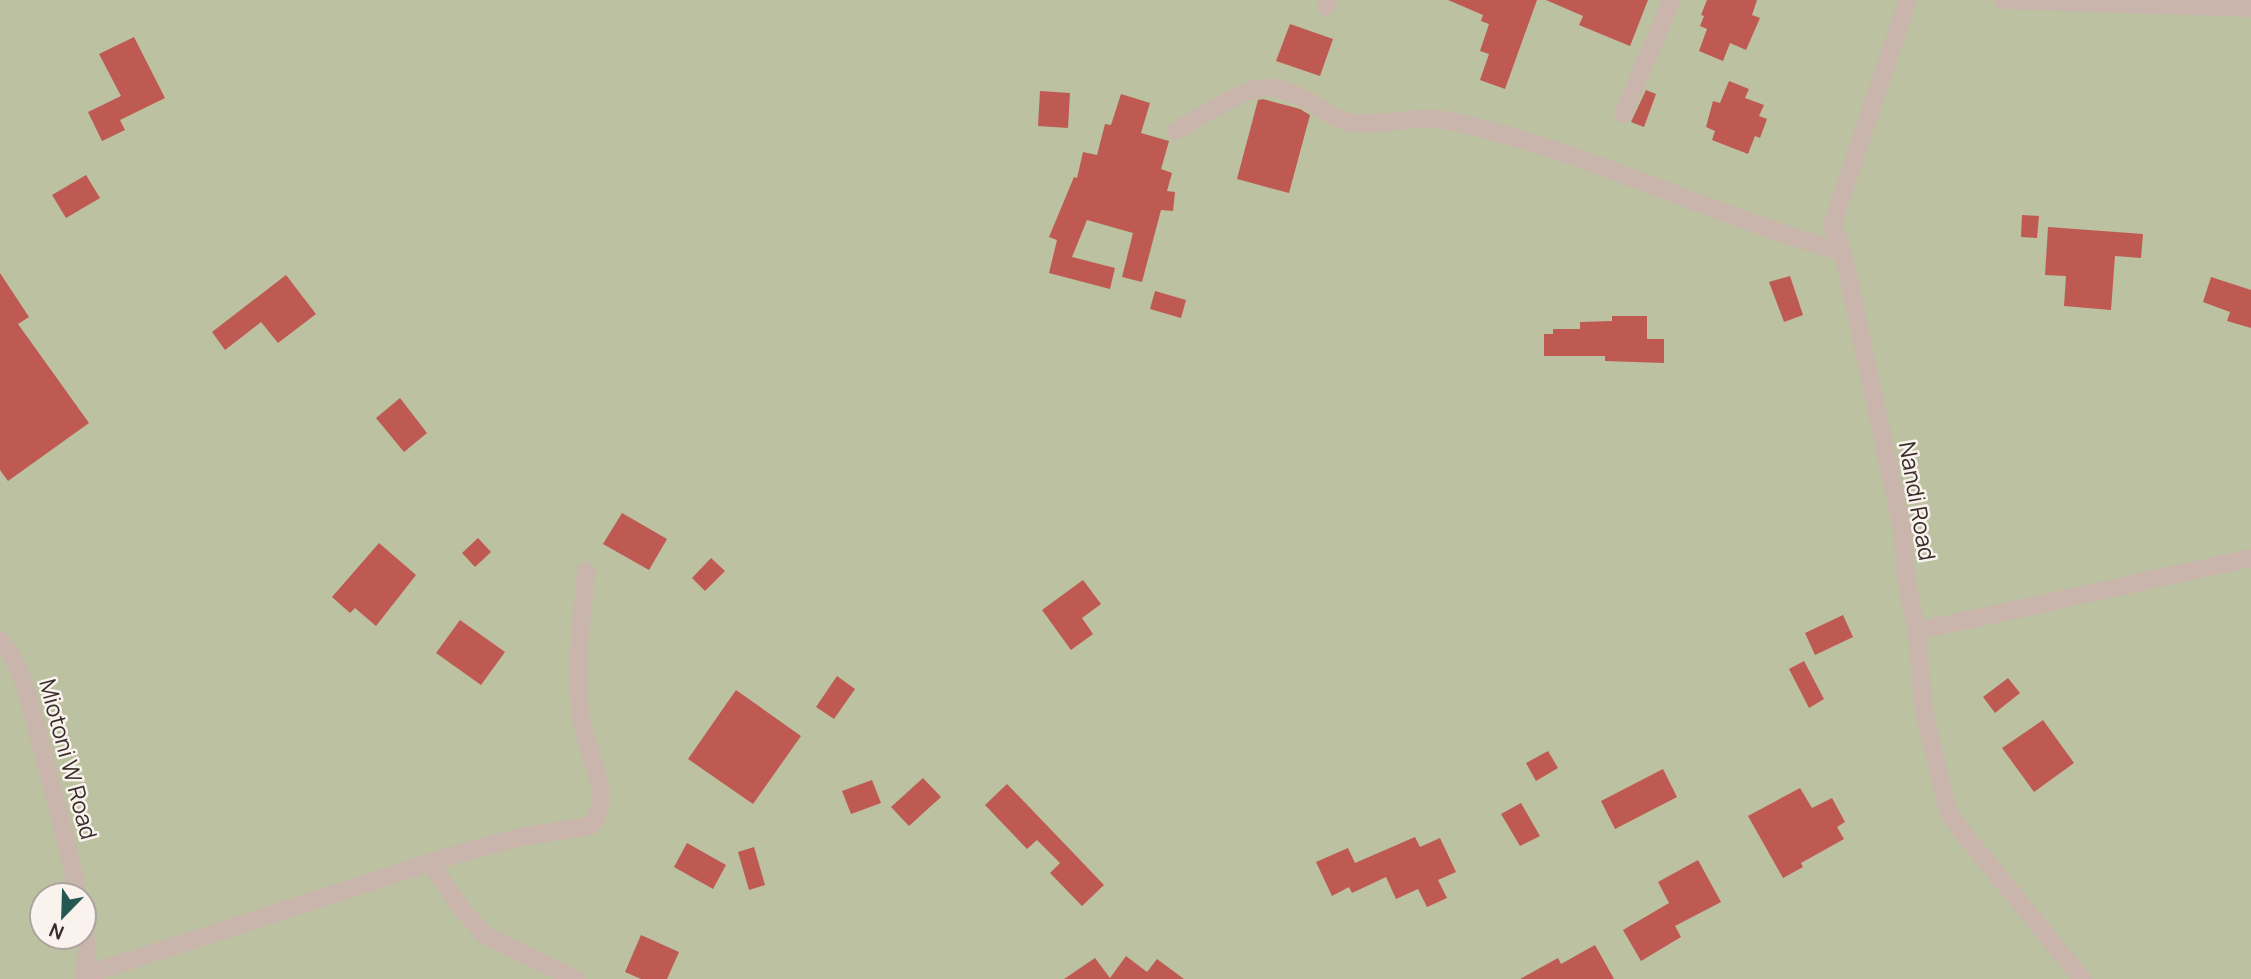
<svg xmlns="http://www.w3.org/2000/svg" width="2251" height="979" viewBox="0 0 2251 979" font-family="Manrope,sans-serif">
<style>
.green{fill:#bbc1a1;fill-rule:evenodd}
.building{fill:#bf5a52}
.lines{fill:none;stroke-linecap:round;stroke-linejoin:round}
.street{stroke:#cab5ad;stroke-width:18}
.labels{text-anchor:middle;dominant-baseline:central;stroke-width:5;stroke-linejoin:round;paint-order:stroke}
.street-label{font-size:23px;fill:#392d2b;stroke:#faf2ed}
</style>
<rect width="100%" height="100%" fill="#f2e7e1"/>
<!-- green -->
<path class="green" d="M 0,0 L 2251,0 L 2251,979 L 0,979 ZM 42,895 L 84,895 L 84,937 L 42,937 Z"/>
<!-- building -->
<g class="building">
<path d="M 1448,0 L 1537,0 L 1505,89 L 1480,80 L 1489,54 L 1480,51 L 1489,24 L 1481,21 L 1483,15 Z"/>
<path d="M 1546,0 L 1648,0 L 1630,46 L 1579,25 L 1583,16 Z"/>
<path d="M 1707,0 L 1757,0 L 1752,15 L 1760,18 L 1746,50 L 1730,43 L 1723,61 L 1699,51 L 1707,29 L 1700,26 L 1704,16 L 1701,15 Z"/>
<path d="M 1290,24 L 1333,39 L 1320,76 L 1276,61 Z"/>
<path d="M 134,37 L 165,98 L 120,120 L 125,130 L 102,141 L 88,112 L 121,96 L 99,54 Z"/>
<path d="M 1729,81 L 1749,89 L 1745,98 L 1764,105 L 1759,116 L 1767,119 L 1760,138 L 1755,136 L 1748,154 L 1712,140 L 1715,131 L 1706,127 L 1713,101 L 1720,103 Z"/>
<path d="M 1646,90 L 1656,94 L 1644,127 L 1631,122 Z"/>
<path d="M 1040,91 L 1070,93 L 1068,128 L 1038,126 Z"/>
<path d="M 1121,94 L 1150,103 L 1141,133 L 1169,141 L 1161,169 L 1172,173 L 1167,191 L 1175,192 L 1173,211 L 1161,210 L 1142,282 L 1122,277 L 1133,233 L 1087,220 L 1072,257 L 1115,268 L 1110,289 L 1049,273 L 1057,240 L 1049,237 L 1074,177 L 1077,178 L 1083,152 L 1097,155 L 1105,124 L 1111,125 Z"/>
<path d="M 1263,99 L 1300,109 L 1310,115 L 1289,193 L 1237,179 L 1258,100 Z"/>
<path d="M 86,175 L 100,198 L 66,218 L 52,195 Z"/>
<path d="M 2022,215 L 2039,216 L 2037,238 L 2021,237 Z"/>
<path d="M 2048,227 L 2143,234 L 2141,258 L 2115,256 L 2111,310 L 2064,306 L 2066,276 L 2045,275 Z"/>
<path d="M 0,273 L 29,317 L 18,324 L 89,423 L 8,481 L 0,470 Z"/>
<path d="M 286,275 L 316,314 L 278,343 L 261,322 L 225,350 L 212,332 Z"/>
<path d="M 1790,276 L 1803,315 L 1784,322 L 1769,282 Z"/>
<path d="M 2211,277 L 2251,290 L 2251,328 L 2227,321 L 2230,312 L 2203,302 Z"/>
<path d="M 1155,291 L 1186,300 L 1181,318 L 1150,309 Z"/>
<path d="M 1612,316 L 1647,316 L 1647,339 L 1664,339 L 1664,363 L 1605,361 L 1605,356 L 1544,356 L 1544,334 L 1553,334 L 1553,329 L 1580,329 L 1580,322 L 1612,321 Z"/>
<path d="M 400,398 L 427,433 L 404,452 L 376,418 Z"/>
<path d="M 622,513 L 667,539 L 649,570 L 603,544 Z"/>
<path d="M 478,538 L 491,552 L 475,567 L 462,553 Z"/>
<path d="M 379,543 L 416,575 L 376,626 L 355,608 L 350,613 L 332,597 Z"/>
<path d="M 711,558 L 725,571 L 705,591 L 692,578 Z"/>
<path d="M 1083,580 L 1101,604 L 1082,618 L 1093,634 L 1071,650 L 1042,610 Z"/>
<path d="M 1843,615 L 1853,637 L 1815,655 L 1805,633 Z"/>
<path d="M 460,620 L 505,652 L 481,685 L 436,653 Z"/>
<path d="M 1804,661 L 1824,699 L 1809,708 L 1789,669 Z"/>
<path d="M 837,676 L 855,689 L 834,719 L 816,707 Z"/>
<path d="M 2008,678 L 2020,693 L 1995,713 L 1983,697 Z"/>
<path d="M 736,690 L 801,736 L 753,804 L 688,759 Z"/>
<path d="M 2043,720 L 2074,763 L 2034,792 L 2002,748 Z"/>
<path d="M 1548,751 L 1558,768 L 1536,781 L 1526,763 Z"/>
<path d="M 1663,769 L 1677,797 L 1615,829 L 1601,801 Z"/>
<path d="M 923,778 L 941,797 L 909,826 L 891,807 Z"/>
<path d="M 872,780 L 881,803 L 851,814 L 842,791 Z"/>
<path d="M 1007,784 L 1104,885 L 1082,906 L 1050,873 L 1060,863 L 1037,840 L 1027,849 L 985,805 Z"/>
<path d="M 1800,788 L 1812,808 L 1832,798 L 1845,822 L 1837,827 L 1844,839 L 1801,863 L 1803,867 L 1783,878 L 1748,816 Z"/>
<path d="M 1521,803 L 1540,836 L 1520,846 L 1501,814 Z"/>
<path d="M 1415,837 L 1420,847 L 1440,838 L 1456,872 L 1438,880 L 1447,898 L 1427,907 L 1418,889 L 1396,899 L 1386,877 L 1352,893 L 1349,887 L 1332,896 L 1316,862 L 1348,848 L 1355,863 Z"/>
<path d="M 687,843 L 726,865 L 713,889 L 674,867 Z"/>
<path d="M 754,847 L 765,885 L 749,890 L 738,852 Z"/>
<path d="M 1698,860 L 1721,902 L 1675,926 L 1681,937 L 1641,961 L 1623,930 L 1669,903 L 1658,882 Z"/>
<path d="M 641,935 L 679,952 L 667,979 L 641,979 L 625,972 Z"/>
<path d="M 1595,945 L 1614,979 L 1520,979 L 1558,958 L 1561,964 Z"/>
<path d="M 1126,956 L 1147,972 L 1157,959 L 1184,979 L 1064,979 L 1095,958 L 1110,978 Z"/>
</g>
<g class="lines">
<!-- street -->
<g class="street">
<path d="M 1908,0 L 1832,225 L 1843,252 L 1902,529 L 1906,579 L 1917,631 L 1923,706 L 1945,800 L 1951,816 L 1964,834 L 2082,979"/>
<path d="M 2003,0 L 2251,8"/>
<path d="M 1326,7 L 1329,0"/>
<path d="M 1623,114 L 1672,0"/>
<path d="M 1176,131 C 1197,119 1238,91 1261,88 C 1275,86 1295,94 1307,100 C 1324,109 1335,121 1354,123 C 1386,126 1418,114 1450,121 C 1586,150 1710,215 1843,252"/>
<path d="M 1917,631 L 2251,558"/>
<path d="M 0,640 C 26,671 31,711 42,749 C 55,798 68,846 78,895"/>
<path d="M 431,864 L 459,905 L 484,935 L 576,979"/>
<path d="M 84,922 L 87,949 L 84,979"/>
<path d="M 85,975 L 457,854 L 521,837 L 590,826 C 615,801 589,757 583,728 C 572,677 582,623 586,571"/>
</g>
</g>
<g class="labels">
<!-- street labels -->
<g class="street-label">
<text transform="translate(1918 501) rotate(80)">Nandi Road</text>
<text transform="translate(69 759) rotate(75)">Miotoni W Road</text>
</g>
</g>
<!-- north arrow -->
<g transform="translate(63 916) rotate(203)"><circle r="33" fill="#faf2ed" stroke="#ada39f" stroke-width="2"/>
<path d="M0-5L12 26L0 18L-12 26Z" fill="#235853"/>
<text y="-10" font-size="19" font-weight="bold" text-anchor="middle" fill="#392d2b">N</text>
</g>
</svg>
